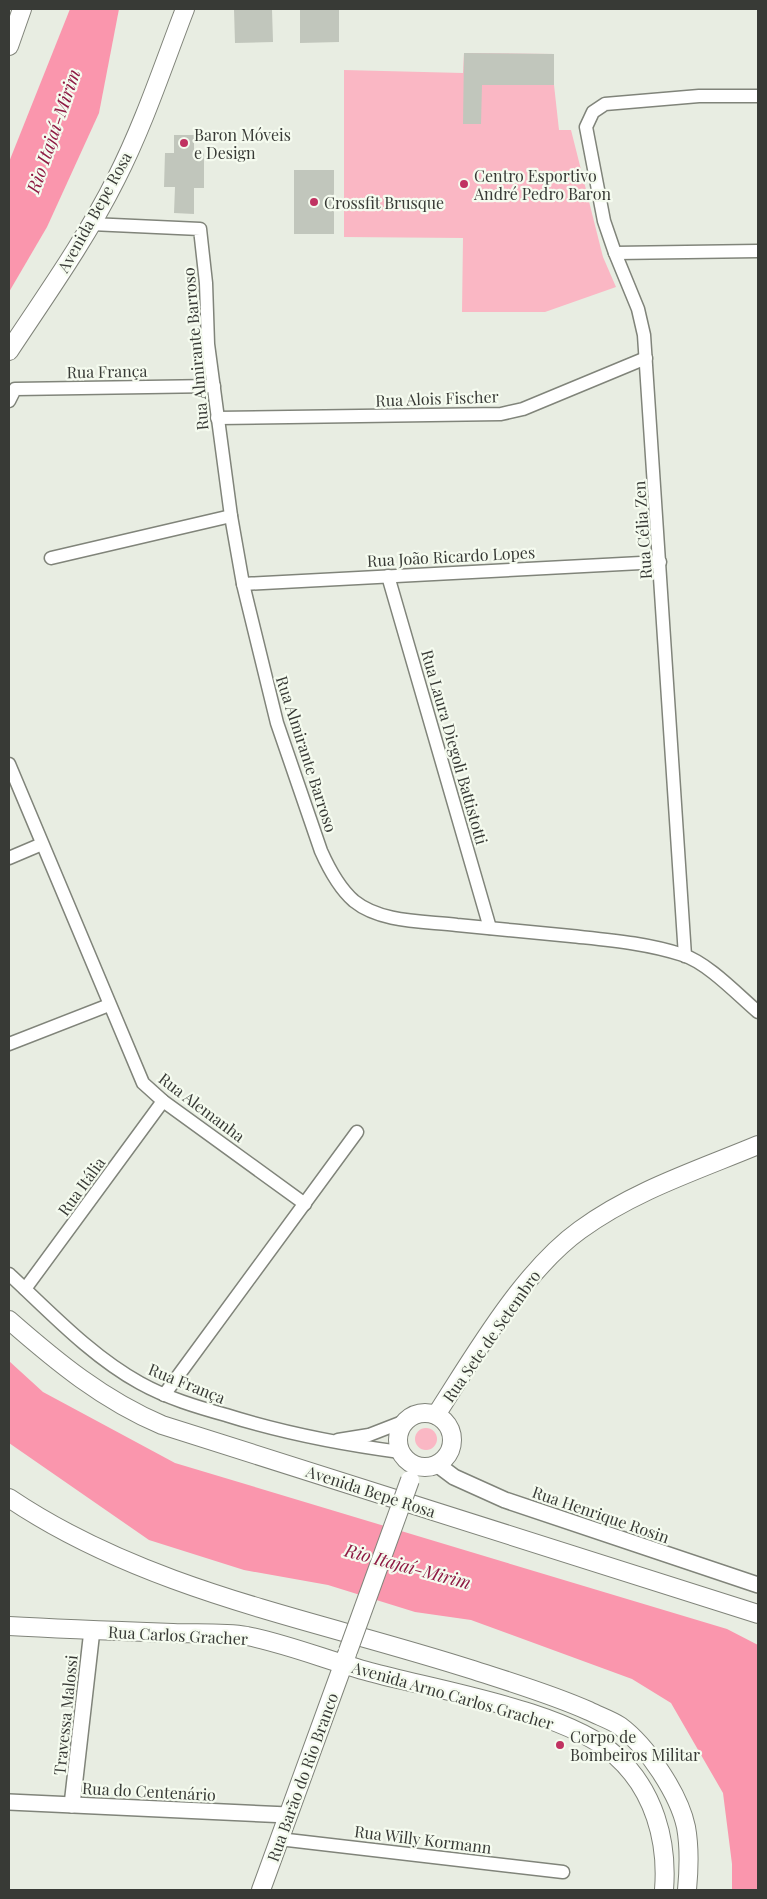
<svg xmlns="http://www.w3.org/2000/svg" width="767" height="1899" viewBox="0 0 767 1899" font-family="'Playfair Display',serif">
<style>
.green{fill:#fab7c4}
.water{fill:#fa96ad}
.building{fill:#c1c6bc}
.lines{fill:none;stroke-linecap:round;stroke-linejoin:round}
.minor-casing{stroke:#80847a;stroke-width:15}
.tertiary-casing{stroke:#80847a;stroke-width:18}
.secondary-casing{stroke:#80847a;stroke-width:20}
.minor{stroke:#fff;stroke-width:12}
.tertiary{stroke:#fff;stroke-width:15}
.secondary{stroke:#fff;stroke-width:18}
.secondary-bridge-casing{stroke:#80847a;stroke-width:20;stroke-linecap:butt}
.secondary-bridge{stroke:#fff;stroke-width:18}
.poi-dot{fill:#c03261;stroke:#f5fbef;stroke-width:2}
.labels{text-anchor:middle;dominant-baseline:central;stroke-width:4.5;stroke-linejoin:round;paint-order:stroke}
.poi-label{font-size:16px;fill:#383a36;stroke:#f5fbef;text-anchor:start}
.street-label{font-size:16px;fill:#383a36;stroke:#f5fbef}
.water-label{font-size:18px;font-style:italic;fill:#8e1a43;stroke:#f5fbef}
</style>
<rect width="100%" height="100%" fill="#e8ede2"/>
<!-- green -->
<g class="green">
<path d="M 464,53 L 554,54 L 554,85 L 559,130 L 571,130 L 603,257 L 616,287 L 545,312 L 462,312 L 463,238 L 344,237 L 344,70 L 463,73 Z"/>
<circle cx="426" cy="1439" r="11"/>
</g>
<!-- water -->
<g class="water">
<path d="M 70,9 L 119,9 L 99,113 L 47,227 L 9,292 L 9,162 Z"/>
<path d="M 9,1361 L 43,1392 L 175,1463 L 727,1629 L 758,1645 L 758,1890 L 732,1890 L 732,1864 L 723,1793 L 671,1703 L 632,1679 L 471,1620 L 415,1612 L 328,1585 L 244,1570 L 149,1540 L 9,1443 Z"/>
</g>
<!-- building -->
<g class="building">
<path d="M 234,9 L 272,9 L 273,42 L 235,43 Z"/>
<path d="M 300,9 L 339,9 L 339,42 L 300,43 Z"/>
<path d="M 464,53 L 554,54 L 554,85 L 482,85 L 481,124 L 463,124 Z"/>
<path d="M 174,135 L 194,135 L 194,153 L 204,153 L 204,188 L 194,188 L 194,214 L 174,213 L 175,187 L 164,187 L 165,153 L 174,153 Z"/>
<rect x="294" y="170" width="40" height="64"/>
</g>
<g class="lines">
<defs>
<g id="minor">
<path d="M 91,224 L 200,229 L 206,283 L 208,344 L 231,516 L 243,584 L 277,723 L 321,851 C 329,869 339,888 354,901 C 381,923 425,921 457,925 C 495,929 533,932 571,936 C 608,940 647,943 683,955 C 708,963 738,995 758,1012"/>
<path d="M 615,253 L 758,251"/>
<path d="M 9,401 L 15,389 L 214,386"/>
<path d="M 217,418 L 501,414 L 523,409 L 646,358"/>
<path d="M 51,558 L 231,516"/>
<path d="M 388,576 L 490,928"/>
<path d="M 243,584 L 660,562"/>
<path d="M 9,764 L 143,1083 L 163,1101 L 305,1204"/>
<path d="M 9,858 L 42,844"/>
<path d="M 685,956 L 644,335 L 638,309 L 615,253 L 604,221 L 586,127 L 593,112 L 605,104 L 699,96 L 758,96"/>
<path d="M 9,1044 L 109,1005"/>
<path d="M 9,1274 C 50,1312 91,1356 140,1383 C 167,1398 197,1407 226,1415 C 283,1433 340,1444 400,1452"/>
<path d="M 25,1289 L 163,1101"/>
<path d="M 164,1395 L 357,1132"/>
<path d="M 338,1440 L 369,1435 L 405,1421"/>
<path d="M 279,1839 L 563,1872"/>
</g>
<g id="tertiary">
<path d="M 438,1465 L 454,1477 L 505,1500 L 758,1585"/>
<path d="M 9,1802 L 288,1815"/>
<path d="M 72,1805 L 92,1630"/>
</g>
<g id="secondary">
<path d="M 9,46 L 22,9"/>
<path d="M 9,351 C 46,295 86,239 116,179 C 144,124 163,66 185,9"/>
<path d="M 9,1320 C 57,1362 103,1400 162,1425 L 758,1614"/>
<circle cx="425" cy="1440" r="27"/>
<path d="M 436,1415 C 474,1356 523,1271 580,1230 C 633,1191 698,1170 758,1145"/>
<path d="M 9,1498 C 147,1591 314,1619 470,1669 C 510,1682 551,1694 589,1711 C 599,1716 611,1720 620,1726 C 647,1746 679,1794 686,1827 C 690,1849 689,1869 687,1890"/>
<path d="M 9,1626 C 63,1629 118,1631 173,1633 C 196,1634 223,1632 247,1636 C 288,1644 329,1661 370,1672 C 436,1690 568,1711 616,1756 C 654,1790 668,1841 664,1890"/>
<path d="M 261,1890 L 347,1654"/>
</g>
</defs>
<!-- minor casing -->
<use href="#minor" class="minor-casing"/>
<!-- tertiary casing -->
<use href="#tertiary" class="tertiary-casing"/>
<!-- secondary casing -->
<use href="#secondary" class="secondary-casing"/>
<!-- minor -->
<use href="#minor" class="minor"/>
<!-- tertiary -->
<use href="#tertiary" class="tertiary"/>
<!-- secondary -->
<use href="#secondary" class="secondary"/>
<defs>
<path id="secondary-bridge" d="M 348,1651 L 410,1480"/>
</defs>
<!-- secondary-bridge casing -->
<use href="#secondary-bridge" class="secondary-bridge-casing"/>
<!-- secondary-bridge -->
<use href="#secondary-bridge" class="secondary-bridge"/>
</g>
<!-- markers -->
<g class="poi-dot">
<circle cx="184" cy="143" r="5"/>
<circle cx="464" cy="184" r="5"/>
<circle cx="314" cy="202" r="5"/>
<circle cx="560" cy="1745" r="5"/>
</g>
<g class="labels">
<!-- poi labels -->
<g class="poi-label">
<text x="194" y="134">Baron Móveis<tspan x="194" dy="18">e Design</tspan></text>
<text x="474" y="175">Centro Esportivo<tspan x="474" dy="18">André Pedro Baron</tspan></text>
<text x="324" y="202">Crossfit Brusque</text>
<text x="570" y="1736">Corpo de<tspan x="570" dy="18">Bombeiros Militar</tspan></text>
</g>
<!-- street labels -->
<g class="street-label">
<text transform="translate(94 212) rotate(-61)">Avenida Bepe Rosa</text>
<text transform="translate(195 349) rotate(-95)">Rua Almirante Barroso</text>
<text transform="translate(107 371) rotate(-1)">Rua França</text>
<text transform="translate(437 398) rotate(-2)">Rua Alois Fischer</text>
<text transform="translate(642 530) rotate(-94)">Rua Célia Zen</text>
<text transform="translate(451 556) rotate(-3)">Rua João Ricardo Lopes</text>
<text transform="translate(455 747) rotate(74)">Rua Laura Diegoli Battistotti</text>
<text transform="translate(307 754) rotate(72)">Rua Almirante Barroso</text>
<text transform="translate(202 1107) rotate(37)">Rua Alemanha</text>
<text transform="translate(81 1186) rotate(-54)">Rua Itália</text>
<text transform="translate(491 1336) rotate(-55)">Rua Sete de Setembro</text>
<text transform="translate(187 1383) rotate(22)">Rua França</text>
<text transform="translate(371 1491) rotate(18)">Avenida Bepe Rosa</text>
<text transform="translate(601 1514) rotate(19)">Rua Henrique Rosin</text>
<text transform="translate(178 1635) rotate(3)">Rua Carlos Gracher</text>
<text transform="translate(453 1695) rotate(16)">Avenida Arno Carlos Gracher</text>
<text transform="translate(65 1715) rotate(-84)">Travessa Malossi</text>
<text transform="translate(302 1777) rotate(-70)">Rua Barão do Rio Branco</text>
<text transform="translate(149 1791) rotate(3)">Rua do Centenário</text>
<text transform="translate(423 1839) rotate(7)">Rua Willy Kormann</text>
</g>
<!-- water labels -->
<g class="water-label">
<text transform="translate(53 131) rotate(-71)">Rio Itajaí-Mirim</text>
<text transform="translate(408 1566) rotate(15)">Rio Itajaí-Mirim</text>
</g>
</g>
<!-- border -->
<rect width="767" height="1899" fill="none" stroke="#383a36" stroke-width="20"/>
</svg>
